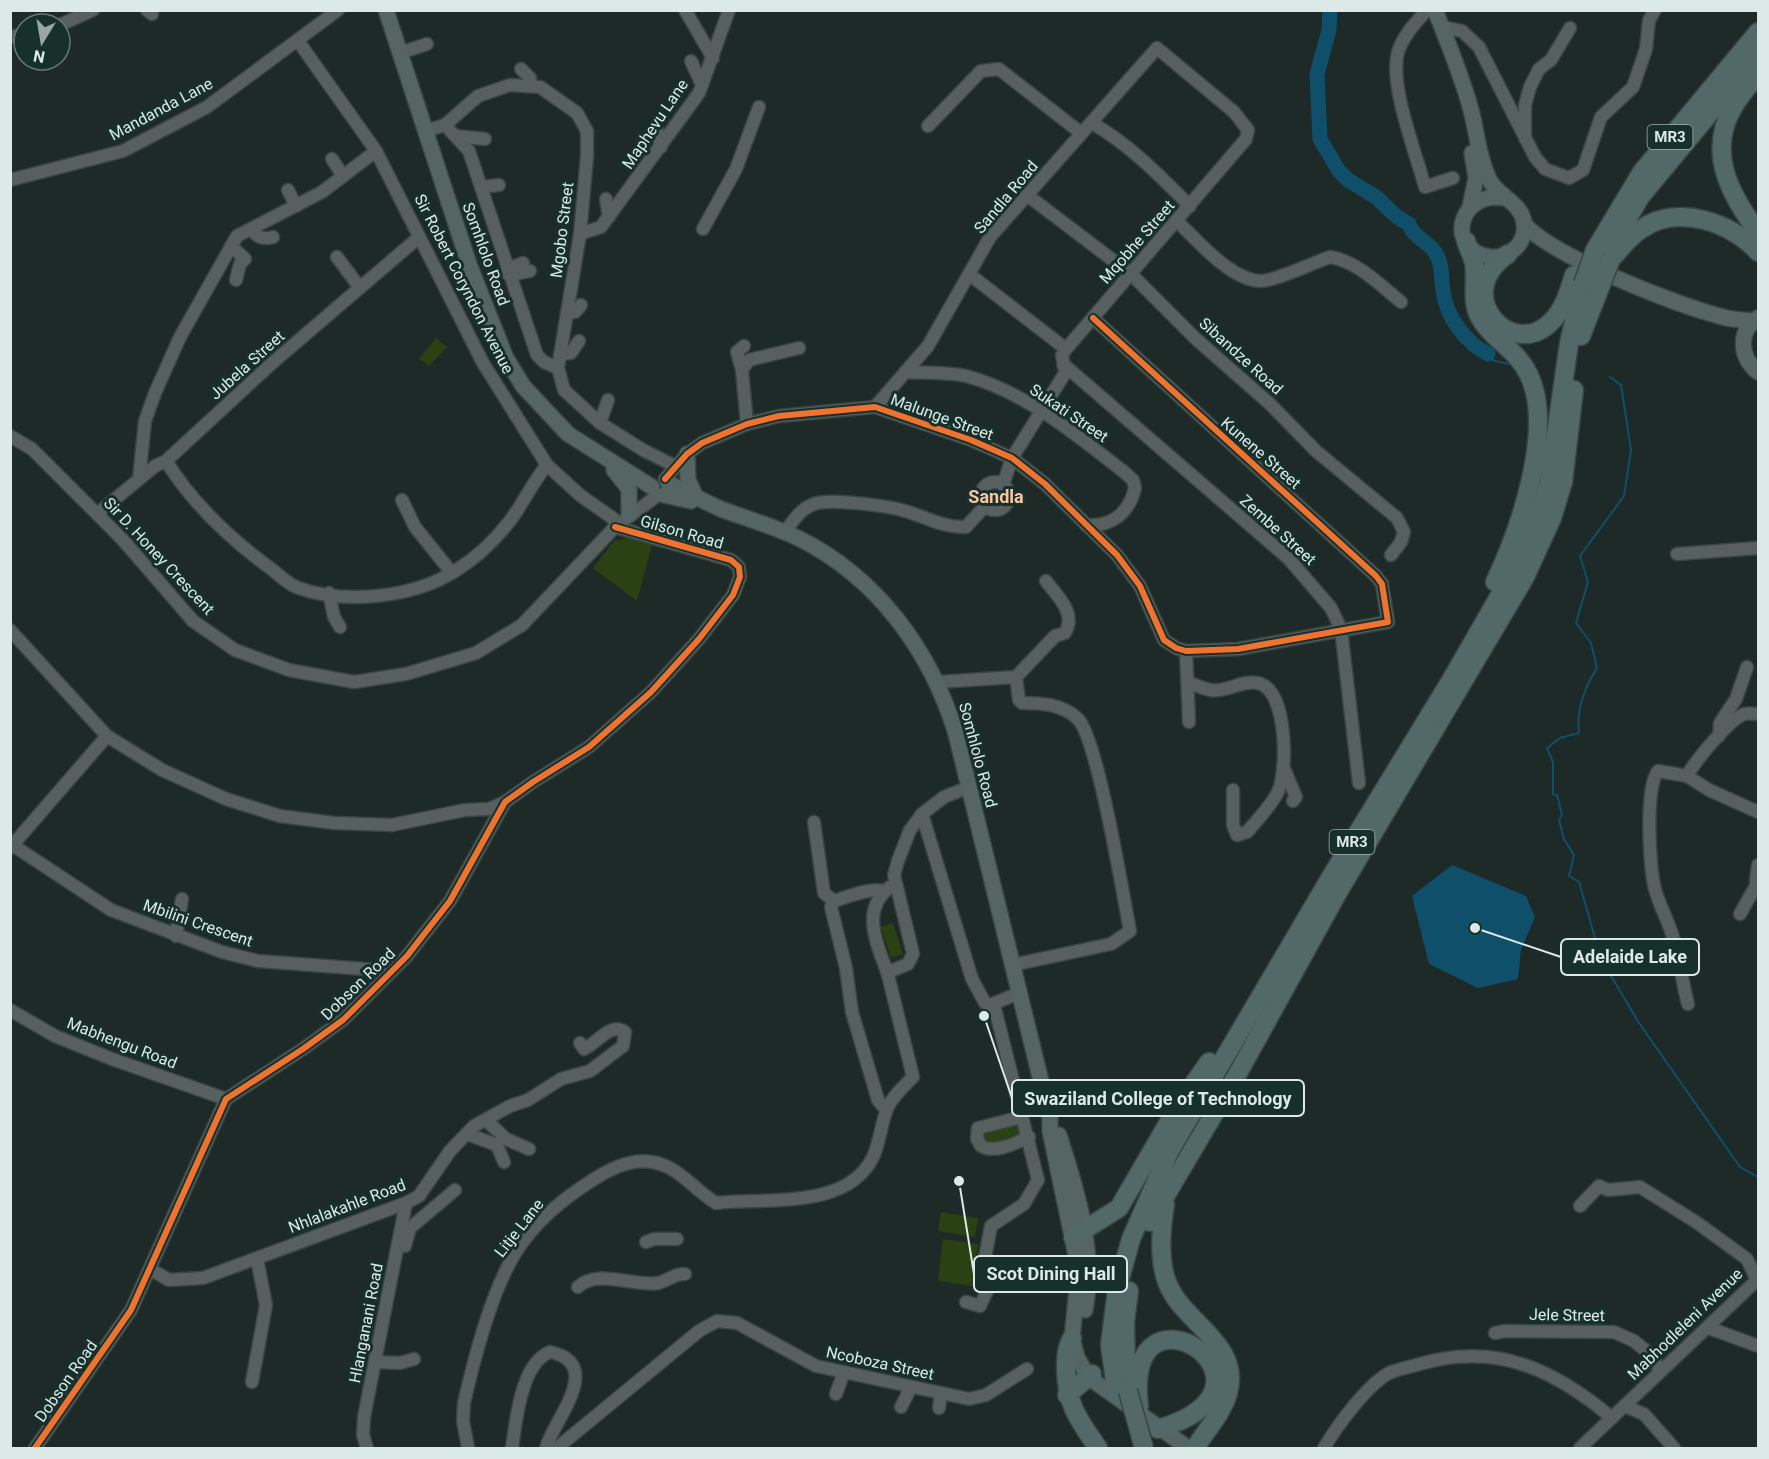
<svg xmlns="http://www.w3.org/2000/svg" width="1769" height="1459" viewBox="0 0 1769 1459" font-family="Roboto,sans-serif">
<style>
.green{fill:#294113}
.water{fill:#104f6a}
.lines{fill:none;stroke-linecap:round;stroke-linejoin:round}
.stream{stroke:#104f6a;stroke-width:2}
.river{stroke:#104f6a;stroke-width:15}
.minor-casing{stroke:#394543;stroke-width:15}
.major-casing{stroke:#394543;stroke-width:18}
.highway-casing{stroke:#394543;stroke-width:21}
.minor{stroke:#57605e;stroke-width:12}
.major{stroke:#556564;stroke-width:15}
.highway{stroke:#536869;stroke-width:18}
.highway-bridge-casing{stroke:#394543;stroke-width:21;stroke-linecap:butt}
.highway-bridge{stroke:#536869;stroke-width:18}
.cycleway-casing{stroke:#17302c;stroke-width:10}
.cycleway{stroke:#ef722f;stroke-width:6}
.labels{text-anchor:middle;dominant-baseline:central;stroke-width:6;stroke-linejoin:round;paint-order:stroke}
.shield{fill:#17302c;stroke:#a0b2af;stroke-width:1.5}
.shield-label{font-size:15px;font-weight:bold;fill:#dbeae7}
.street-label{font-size:16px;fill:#dbeae7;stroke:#17302c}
.neighbourhood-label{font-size:18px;font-weight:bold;fill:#fbc59f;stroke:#17302c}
.leader{fill:none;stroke:#dbeae7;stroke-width:2}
.callout-dot{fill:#dbeae7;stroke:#17302c;stroke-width:2}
.callout{fill:#17302c;stroke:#dbeae7;stroke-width:2}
.callout-label{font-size:18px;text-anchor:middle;font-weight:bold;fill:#dbeae7}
</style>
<rect width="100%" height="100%" fill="#1d2a28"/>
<!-- green -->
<g class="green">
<path d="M 436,338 L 447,347 L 429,366 L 419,359 Z"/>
<path d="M 630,537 L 652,545 L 637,601 L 593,568 L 614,541 Z"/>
<path d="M 893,923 L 903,954 L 891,958 L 881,927 Z"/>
<path d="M 1017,1126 L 1020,1139 L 986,1145 L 982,1136 L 997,1128 Z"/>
<path d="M 941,1212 L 978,1218 L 975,1237 L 938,1231 Z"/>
<path d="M 943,1239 L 978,1244 L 973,1286 L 938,1281 Z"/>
</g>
<!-- water -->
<path class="water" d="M 1452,865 L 1526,896 L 1535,917 L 1521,950 L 1518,979 L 1478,988 L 1429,964 L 1412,896 Z"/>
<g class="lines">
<!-- stream -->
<g class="stream">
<path d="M 1488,354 L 1492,360 L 1508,364"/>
<path d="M 1610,377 L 1621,385 L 1631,450 L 1624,496 L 1580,556 L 1588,582 L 1576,623 L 1591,643 L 1597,668 C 1585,687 1576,710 1579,733 L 1560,738 L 1547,748 L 1553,762 L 1553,794 L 1557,795 L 1562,815 L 1559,820 L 1564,839 L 1574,855 L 1569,876 L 1579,882 L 1601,959 L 1639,1023 L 1740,1167 L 1758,1177"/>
</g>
<!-- river -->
<path class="river" d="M 1330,10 L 1329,30 L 1317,74 L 1320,139 L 1339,171 L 1348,180 L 1376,197 L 1397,217 L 1409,224 C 1413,238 1429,241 1436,254 C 1443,265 1441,279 1443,291 C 1446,317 1466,343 1488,354"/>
<defs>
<g id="minor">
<path d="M 147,10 L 152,14"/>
<path d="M 685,10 L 713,58"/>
<path d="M 1427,10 C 1416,22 1403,36 1398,52 C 1389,85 1416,153 1425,187 L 1453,178"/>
<path d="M 60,25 L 93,10"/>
<path d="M 1442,27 L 1462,31 L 1479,47 L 1535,157 L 1545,169 L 1569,178 L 1583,170 L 1601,117 L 1633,87 L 1646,49 L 1649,20 L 1655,10"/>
<path d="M 10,37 L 24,34"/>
<path d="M 298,41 L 376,151 L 483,363 L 547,465 L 581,496 L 614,519 L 615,527"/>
<path d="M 400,53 L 427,44"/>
<path d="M 691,61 L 702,85"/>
<path d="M 521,69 L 530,78 L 528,86"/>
<path d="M 1092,123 C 1130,145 1159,175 1190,206"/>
<path d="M 445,125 L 469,151 L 537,355 L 544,362 L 558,368"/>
<path d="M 928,126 L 981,71 L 999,69 L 1081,133"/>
<path d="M 657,130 L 661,147"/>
<path d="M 425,131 L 445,125 L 478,96 L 510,85 L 540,87 L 577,113 L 587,131 L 587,156 L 580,234 L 558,368 L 564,390 L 600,423 L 643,450 L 675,466"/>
<path d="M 456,136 L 485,139"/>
<path d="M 1525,138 L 1525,105 L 1530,87 L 1539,69 L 1551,60 L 1570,28"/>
<path d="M 332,159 L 343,176"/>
<path d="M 10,180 L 123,151 L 207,107 L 338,10"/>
<path d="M 481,187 L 499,185"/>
<path d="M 288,190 L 296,206"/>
<path d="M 1027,195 L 1131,274 L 1195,338 L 1269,403 L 1316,451 L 1397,518 L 1404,532 L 1401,542 L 1391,555"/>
<path d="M 606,199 L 609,217"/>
<path d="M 1177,221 C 1198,241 1237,288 1268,280 C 1289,275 1310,264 1330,257 C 1357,261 1380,285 1401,302"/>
<path d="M 251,229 C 257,237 262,240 273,237"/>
<path d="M 703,229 L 736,169 L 759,107"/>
<path d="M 580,234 L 601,227 L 699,93 L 729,10"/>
<path d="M 231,246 L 245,259 L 240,264 L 236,280"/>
<path d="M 337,257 L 360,288"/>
<path d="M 507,269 L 523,263"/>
<path d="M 969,274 L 1066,349"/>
<path d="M 509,275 L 530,271"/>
<path d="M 567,313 L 575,312 L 581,305"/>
<path d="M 560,354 L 571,353 L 579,341"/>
<path d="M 1063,364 L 1289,559 L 1331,608 L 1341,629 L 1359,783"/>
<path d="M 742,370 L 737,352 L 744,346"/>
<path d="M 905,372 C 925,373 946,372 966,376 C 1024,391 1078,436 1124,472 L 1133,480 L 1135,488 C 1129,513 1112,527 1086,525"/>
<path d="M 875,407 L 928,346 L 990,237 L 1157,48 L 1234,112 L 1248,130 L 1246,139 L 1066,349 L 1062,355 L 1065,373 L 1012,458 L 1003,485"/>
<path d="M 600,423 L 608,400"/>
<path d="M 747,424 L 742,370 L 749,360 L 799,348"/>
<path d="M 10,436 L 32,449 L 123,540 L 193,621 L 235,650 L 289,670 L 354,682 L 406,674 L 476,653 L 522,625 L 615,527 L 658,495"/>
<path d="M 166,461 C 193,504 229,538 270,568 C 278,574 287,583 296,587 C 343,605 413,598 455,571 C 475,559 495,540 509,522 C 523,504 532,483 547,465"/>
<path d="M 139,479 L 145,421 L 155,393 L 180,337 L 237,236 L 322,192 L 376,151"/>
<path d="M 665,479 L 687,454 L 702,443 L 747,424 L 779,416 L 875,407 L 971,440 L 1012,458 L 1045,484 L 1117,555 L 1140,586 L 1164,640 L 1176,648 L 1186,651 L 1238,649 L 1388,622 L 1382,584 L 1376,576 L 1093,318"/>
<circle cx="995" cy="496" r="14"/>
<path d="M 402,500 L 415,527 L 452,573"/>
<path d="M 97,514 L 155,466 L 166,461 L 271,364 L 418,238"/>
<path d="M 785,532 C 793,521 800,509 814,504 C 829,498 888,506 905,511 C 926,517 944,528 966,527 L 985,506"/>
<path d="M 1677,554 L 1758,548"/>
<path d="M 329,593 L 334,617 L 340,627"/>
<path d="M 10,630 L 107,736 L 162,770 L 226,799 L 280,816 L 334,823 L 392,825 L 465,810 L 489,809 L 505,802"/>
<path d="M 1186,651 L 1189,722"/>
<path d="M 1016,677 L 1055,636 L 1065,633 C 1077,613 1057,596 1046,581"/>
<path d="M 937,682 L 1016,677 L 1019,700 L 1022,703 C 1041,703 1063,704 1078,719 C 1098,740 1123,895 1130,931 L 1111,944 L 1012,965"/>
<path d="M 1189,683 C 1196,685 1204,689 1211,690 C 1226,693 1244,678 1261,684 C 1287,694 1288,770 1278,792 C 1271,806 1257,820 1247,832 L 1237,835 L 1233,825 L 1233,790"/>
<path d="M 1758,714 C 1754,714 1748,713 1744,714 C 1729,720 1695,761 1687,776 L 1709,790 L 1758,812"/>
<path d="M 1719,736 L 1720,723 L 1736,699 L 1747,667"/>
<path d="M 1283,766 L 1296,797 L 1293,801"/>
<path d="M 1687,776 L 1658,771 C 1645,787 1649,868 1655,889 C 1659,905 1668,920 1673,937 C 1680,959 1682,982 1688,1004"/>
<path d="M 922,814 L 972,979 L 985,1003 L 990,1005 L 1019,993"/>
<path d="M 814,822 L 824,893 L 834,901"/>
<path d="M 14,846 L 111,910 L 222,952 L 258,961 L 392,971"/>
<path d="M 10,848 L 107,736"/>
<path d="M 885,891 C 868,888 850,896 834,901 L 831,907 L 846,968 L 852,1012 L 878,1100 L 886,1110"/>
<path d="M 1758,891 L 1756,880 L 1758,865"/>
<path d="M 1740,914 L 1757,884"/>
<path d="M 176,936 L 182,899"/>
<path d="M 888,975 C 878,945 859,911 890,887"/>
<path d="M 10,1010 L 55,1036 L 112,1059 L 226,1099"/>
<path d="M 1022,1117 L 978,1128 L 977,1139 L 981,1146 C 994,1154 1016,1143 1029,1137"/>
<path d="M 486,1120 L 506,1139 L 529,1149"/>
<path d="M 467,1134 L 497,1145 L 504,1162"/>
<path d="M 1580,1206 L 1599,1186 L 1608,1190 L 1640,1187 L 1696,1222 L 1747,1259 L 1757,1280 L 1580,1448"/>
<path d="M 646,1242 L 654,1239 L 677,1239"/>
<path d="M 405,1246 L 410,1228 L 455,1190"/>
<path d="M 150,1269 L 169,1280 L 203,1278 L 406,1203 L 419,1196 L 450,1151 L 474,1126 L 510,1106 L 528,1100 L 561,1079 L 590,1071 L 623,1046 L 625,1032 C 610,1022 599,1042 584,1049 L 580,1043"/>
<path d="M 578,1287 C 598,1268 634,1287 658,1283 C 668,1281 675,1273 685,1274"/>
<path d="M 966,1302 L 980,1306 L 988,1289 L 985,1258 L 991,1226 L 1024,1204 L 1038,1180 L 994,1005"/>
<path d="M 1709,1328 L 1758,1346"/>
<path d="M 1495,1333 L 1505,1331 L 1614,1332 L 1634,1341 L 1651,1355 L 1660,1370"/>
<path d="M 375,1362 L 400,1363 L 414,1359"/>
<path d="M 252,1382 L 266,1305 L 257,1259"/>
<path d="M 836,1394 L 844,1372"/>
<path d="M 1624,1406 L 1644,1414 L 1674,1448"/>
<path d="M 901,1407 L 911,1387"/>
<path d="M 939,1408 L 941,1393"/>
<path d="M 35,1448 L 131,1310 L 226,1099 L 303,1049 L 343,1020 L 407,956 L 450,901 L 505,802 L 533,782 L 589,747 L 651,692 L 699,639 L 733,595 L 740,577 L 739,567 L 731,560 L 615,527"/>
<path d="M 367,1448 L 363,1435 L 364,1417 L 406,1203"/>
<path d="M 468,1448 L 463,1421 L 464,1403 C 474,1359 488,1304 509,1264 C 526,1231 557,1203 588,1183 C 606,1171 629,1158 652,1162 C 679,1166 694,1190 716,1203 C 764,1197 847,1211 873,1157 C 880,1142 881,1124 887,1109 C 892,1097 904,1086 913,1077 L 888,975 L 891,971 L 908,964 L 913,954 L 894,875 L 898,861 L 910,830 L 922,814 L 944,797 L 969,787"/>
<path d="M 512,1448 C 516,1421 521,1363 550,1352 C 606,1364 553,1421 546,1448"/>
<path d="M 557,1448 L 699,1331 L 717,1321 L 737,1323 L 816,1366 L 969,1399 L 986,1395 L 1027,1369"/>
<path d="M 1324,1448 C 1337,1426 1366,1386 1389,1373 C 1398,1369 1410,1367 1420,1364 C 1496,1342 1554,1369 1612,1418"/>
</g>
<g id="major">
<path d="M 386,10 L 469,264 L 506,358 L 523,386 L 568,434 L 652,487"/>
<path d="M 1435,10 C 1448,43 1462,76 1471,110 C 1477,133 1479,159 1490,181 C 1499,197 1521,203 1524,222 C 1528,246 1504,263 1482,255 C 1445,242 1463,190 1504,198"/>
<path d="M 1470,207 L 1476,178 L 1472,153"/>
<path d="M 1524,224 C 1554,257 1676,305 1723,317 C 1733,320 1744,320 1755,321"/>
<path d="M 1758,318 C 1737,331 1740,358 1758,372"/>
<path d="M 687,454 L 688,480 L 696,497"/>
<path d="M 614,470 L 629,489 L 629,515"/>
<path d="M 668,483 C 686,492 703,501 721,509 C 747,519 773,526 798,538 C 877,577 931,651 956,734 L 1050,1118 L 1050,1131 L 1079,1270 L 1072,1338 L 1077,1357 L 1088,1377 L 1188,1448"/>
<path d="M 664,495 L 691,501"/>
<path d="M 1059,1135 C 1077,1191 1096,1251 1085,1310"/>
</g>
<g id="highway">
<path d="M 1756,76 C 1749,86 1740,95 1734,106 C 1706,151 1730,195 1758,232"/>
<path d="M 1466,241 C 1468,248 1472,255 1474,262 C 1477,280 1471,300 1479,316 C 1490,338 1516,348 1529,375 C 1555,430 1519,531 1495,582"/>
<path d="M 1595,250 L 1642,172 L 1758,32"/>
<path d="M 1508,254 C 1449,294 1512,363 1552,321 C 1564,309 1569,291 1574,275"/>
<path d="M 1613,257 C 1622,247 1631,235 1643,228 C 1678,204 1733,223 1758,252"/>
<path d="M 1602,264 L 1640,197 L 1758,55"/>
<path d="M 1581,336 L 1599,290"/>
<path d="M 1165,1204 C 1161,1228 1158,1258 1167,1282 C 1182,1323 1242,1343 1228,1393 C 1223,1412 1205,1432 1195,1448"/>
<path d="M 1150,1222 L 1237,1075 L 1337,894 L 1525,577 L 1552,518 L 1563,482 L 1574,390"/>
<path d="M 1073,1237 L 1119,1208 L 1177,1108 L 1209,1062"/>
<path d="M 1072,1338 C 1066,1349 1066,1358 1066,1370 C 1067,1406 1079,1420 1098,1448"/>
<path d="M 1126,1374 L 1125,1322 L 1129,1291"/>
<path d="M 1067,1395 L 1092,1374"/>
<path d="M 1117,1395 L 1110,1345 L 1117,1289 L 1131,1239 L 1169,1152 L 1332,875 L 1450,682 L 1519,562 L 1537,523 L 1549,483 L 1569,343 L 1583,284"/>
<path d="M 1139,1406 C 1121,1265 1305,1386 1158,1429"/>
</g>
</defs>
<!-- minor casing -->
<use href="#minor" class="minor-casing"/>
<!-- major casing -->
<use href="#major" class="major-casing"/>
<!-- highway casing -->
<use href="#highway" class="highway-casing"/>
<!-- minor -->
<use href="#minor" class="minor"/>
<!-- major -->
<use href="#major" class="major"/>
<!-- highway -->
<use href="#highway" class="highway"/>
<defs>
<g id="highway-bridge">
<path d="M 1583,284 L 1595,250"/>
<path d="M 1599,290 L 1611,259"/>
<path d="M 1128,1391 L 1144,1448"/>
</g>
</defs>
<!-- highway-bridge casing -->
<use href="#highway-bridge" class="highway-bridge-casing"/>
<!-- highway-bridge -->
<use href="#highway-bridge" class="highway-bridge"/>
<defs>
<g id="cycleway">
<path d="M 665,479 L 687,454 L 702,443 L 747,424 L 779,416 L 875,407 L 971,440 L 1012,458 L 1045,484 L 1117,555 L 1140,586 L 1164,640 L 1176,648 L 1186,651 L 1238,649 L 1388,622 L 1382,584 L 1376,576 L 1093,318"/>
<path d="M 35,1448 L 131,1310 L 226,1099 L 303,1049 L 343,1020 L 407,956 L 450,901 L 505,802 L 533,782 L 589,747 L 651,692 L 699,639 L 733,595 L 740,577 L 739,567 L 731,560 L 615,527"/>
</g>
</defs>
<!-- cycleway casing -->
<use href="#cycleway" class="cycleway-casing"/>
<!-- cycleway -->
<use href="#cycleway" class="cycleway"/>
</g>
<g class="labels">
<!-- shield labels -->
<g class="shield">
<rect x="1647.5" y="125" width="45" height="24" rx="4.5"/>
<rect x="1329.5" y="830" width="45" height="24" rx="4.5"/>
</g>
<g class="shield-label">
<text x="1670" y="137">MR3</text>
<text x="1352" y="842">MR3</text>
</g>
<!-- street labels -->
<g class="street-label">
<text transform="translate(161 109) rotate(-28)">Mandanda Lane</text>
<text transform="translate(655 124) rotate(-56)">Maphevu Lane</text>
<text transform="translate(1006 197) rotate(-50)">Sandla Road</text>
<text transform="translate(562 230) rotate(-83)">Mgobo Street</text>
<text transform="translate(1137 242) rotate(-49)">Mqobhe Street</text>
<text transform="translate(486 254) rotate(70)">Somhlolo Road</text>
<text transform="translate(464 284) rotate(63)">Sir Robert Coryndon Avenue</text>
<text transform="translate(1241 356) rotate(42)">Sibandze Road</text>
<text transform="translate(247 365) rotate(-42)">Jubela Street</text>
<text transform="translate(1069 413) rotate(34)">Sukati Street</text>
<text transform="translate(942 417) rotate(20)">Malunge Street</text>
<text transform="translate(1261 453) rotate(41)">Kunene Street</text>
<text transform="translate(1278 530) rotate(42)">Zembe Street</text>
<text transform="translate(682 532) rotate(16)">Gilson Road</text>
<text transform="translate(159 556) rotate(47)">Sir D. Honey Crescent</text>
<text transform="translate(978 755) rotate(75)">Somhlolo Road</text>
<text transform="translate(198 923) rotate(19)">Mbilini Crescent</text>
<text transform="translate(358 984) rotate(-44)">Dobson Road</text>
<text transform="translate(122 1043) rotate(21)">Mabhengu Road</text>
<text transform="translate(347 1206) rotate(-21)">Nhlalakahle Road</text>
<text transform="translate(519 1228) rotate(-52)">Litje Lane</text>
<text transform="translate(1567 1315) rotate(1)">Jele Street</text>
<text transform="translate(366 1323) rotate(-79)">Hlanganani Road</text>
<text transform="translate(1685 1324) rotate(-44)">Mabhodleleni Avenue</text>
<text transform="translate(880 1363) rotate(12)">Ncoboza Street</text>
<text transform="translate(66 1381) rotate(-55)">Dobson Road</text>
</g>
<!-- neighbourhood labels -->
<g class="neighbourhood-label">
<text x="996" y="496">Sandla</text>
</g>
</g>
<!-- callouts -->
<path class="leader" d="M1475 928L1561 957M984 1016L1012 1098M959 1181L974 1274"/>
<g class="callout-dot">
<circle cx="1475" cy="928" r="6"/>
<circle cx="984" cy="1016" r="6"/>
<circle cx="959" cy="1181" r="6"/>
</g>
<g class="callout">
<rect x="1561" y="939" width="138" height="36" rx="6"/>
<rect x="1012" y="1080" width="292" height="36" rx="6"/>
<rect x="974" y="1256" width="153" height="36" rx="6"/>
</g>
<g class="callout-label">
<text x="1630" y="963">Adelaide Lake</text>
<text x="1158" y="1105">Swaziland College of Technology</text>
<text x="1051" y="1280">Scot Dining Hall</text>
</g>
<!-- border -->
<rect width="1769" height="1459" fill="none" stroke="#dbeae7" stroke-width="24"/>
<!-- north arrow -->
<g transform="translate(42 42) rotate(191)"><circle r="28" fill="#17302c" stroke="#657a77" stroke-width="1.5"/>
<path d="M0-4.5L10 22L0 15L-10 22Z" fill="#98a7a4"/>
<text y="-9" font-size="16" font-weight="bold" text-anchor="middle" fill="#dbeae7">N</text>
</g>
</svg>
